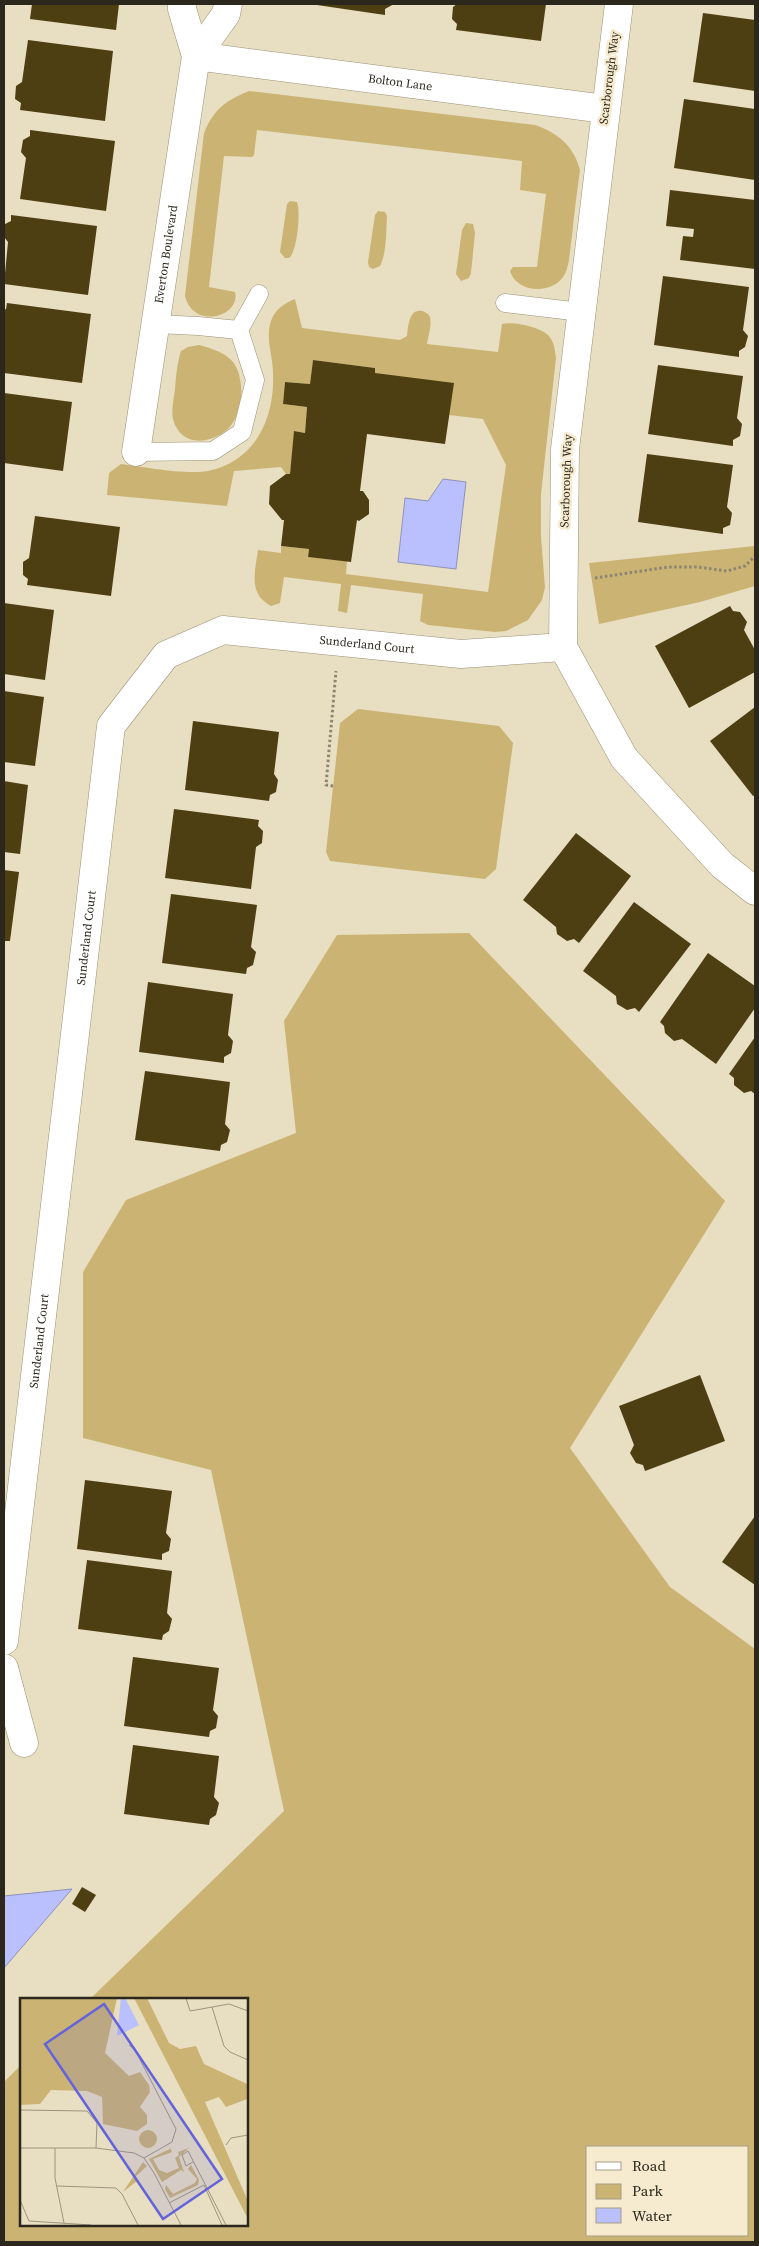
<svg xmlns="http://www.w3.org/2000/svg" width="759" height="2246" viewBox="0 0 759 2246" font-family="'Source Serif 4',serif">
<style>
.green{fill:#cbb473;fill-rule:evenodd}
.water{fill:#b9c0fd;stroke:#8e92ba}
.building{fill:#4e3f12}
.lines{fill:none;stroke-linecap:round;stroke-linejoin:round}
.lane-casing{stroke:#9b9176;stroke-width:19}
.street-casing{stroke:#9b9176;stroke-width:29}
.path{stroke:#8c8571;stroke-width:3;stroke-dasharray:2.5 2.5;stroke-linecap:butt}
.lane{stroke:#fff;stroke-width:18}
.street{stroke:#fff;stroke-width:28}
.labels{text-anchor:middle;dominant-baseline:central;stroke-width:5;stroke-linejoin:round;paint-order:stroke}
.street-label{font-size:12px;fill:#2b271c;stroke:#f6ebce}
.inset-road{fill:none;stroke:#9c957f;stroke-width:1}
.view{fill:#6463dc;fill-opacity:0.15;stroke:#6463dc;stroke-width:2.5}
.inset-edge{fill:none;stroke:#2b271c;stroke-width:2.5}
</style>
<rect width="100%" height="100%" fill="#e8dec1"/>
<!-- green -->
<g class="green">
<path d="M 249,91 L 535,125 C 558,133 574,146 580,170 C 577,192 574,214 572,236 C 570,248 570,263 565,274 C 554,295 517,294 510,271 L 513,267 L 537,267 L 546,194 L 520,190 L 522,161 L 257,130 L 254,155 L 252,157 L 224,156 L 209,287 L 235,292 C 241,317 193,330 185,296 L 204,133 C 214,109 225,101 249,91 Z"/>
<path d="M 290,201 L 297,202 C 301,212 297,252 289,258 L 285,258 L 280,252 L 287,204 Z"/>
<path d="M 378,211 L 385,212 L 387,216 C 386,231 387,252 380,266 L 373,269 L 369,267 L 368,262 L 375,215 Z"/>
<path d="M 466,223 L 473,224 L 475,233 L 471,273 L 469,278 L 461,281 L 456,274 L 462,230 Z"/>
<path d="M 295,299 L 302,328 L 400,340 L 407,336 C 408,327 409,308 422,311 C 424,311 428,314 429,315 C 433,322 428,337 427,344 L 498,352 L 502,324 C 513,321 540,327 548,335 C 554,341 555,350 556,358 L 541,494 L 541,537 L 545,587 L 542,600 L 528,620 L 506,631 L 495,632 L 428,625 L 420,621 L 423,594 L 351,585 L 347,613 L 338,611 L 341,584 L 284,577 L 280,603 L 271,606 C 248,594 255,572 258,550 L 281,553 L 281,546 L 309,549 L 308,557 L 347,561 L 346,574 L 488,592 L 506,465 L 483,419 L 449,415 L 375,373 L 375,368 L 313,360 L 310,384 L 285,382 L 283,404 L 307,407 L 305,433 L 295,431 L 290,474 L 286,474 L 281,467 L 234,471 L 227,506 L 107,495 L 109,473 L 121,464 C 144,467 186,475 208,471 C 255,461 275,419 273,373 C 273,356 265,338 271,321 C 275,309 285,303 295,299 Z"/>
<path d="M 199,345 C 224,352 239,358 241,386 C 243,400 238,419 228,429 C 210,445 180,447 173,419 C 171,411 174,398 175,389 C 176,376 177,364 181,351 L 188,347 Z"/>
<path d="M 755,546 L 755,586 L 700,602 L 599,624 L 589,563 Z"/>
<path d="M 358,709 L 499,726 L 513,743 L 496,869 L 485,879 L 330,861 L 326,852 L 340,723 Z"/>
<path d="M 469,933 L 725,1201 L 570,1448 L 670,1587 L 755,1649 L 755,2242 L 4,2242 L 4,2082 L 21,2065 L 21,2225 L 246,2225 L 246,2000 L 89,2000 L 284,1811 L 211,1470 L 83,1438 L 83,1272 L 126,1200 L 296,1133 L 284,1021 L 337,935 ZM 748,2147 L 748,2235 L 588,2235 L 588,2147 Z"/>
</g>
<!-- water -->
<g class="water">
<path d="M 443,479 L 466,482 L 456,569 L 398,562 L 405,498 L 428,501 Z"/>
<path d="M 72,1889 L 4,1968 L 4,1896 Z"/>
</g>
<!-- building -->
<g class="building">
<path d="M 32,4 L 119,4 L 116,30 L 30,19 Z"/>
<path d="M 310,4 L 394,4 L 385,9 L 385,15 Z"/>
<path d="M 457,4 L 546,4 L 541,41 L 456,30 L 457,24 L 452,19 L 453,7 Z"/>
<path d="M 703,13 L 755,20 L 755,91 L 693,82 Z"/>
<path d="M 28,40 L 113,51 L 105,121 L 20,110 L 21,103 L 15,99 L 16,86 L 22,82 Z"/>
<path d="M 684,99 L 755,109 L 755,180 L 674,168 Z"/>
<path d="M 30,130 L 115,141 L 106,211 L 20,199 L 26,158 L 21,152 L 23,140 L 30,136 Z"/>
<path d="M 670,190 L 755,200 L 755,269 L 680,260 L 683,236 L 693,237 L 694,229 L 666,226 Z"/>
<path d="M 11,215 L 97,226 L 88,295 L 4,284 L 8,242 L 4,237 L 4,229 L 5,224 L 11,221 Z"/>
<path d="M 663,276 L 749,287 L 743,330 L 748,336 L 745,347 L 739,351 L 739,357 L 654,345 Z"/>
<path d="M 7,303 L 91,314 L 82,383 L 4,373 L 4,310 L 6,309 Z"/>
<path d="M 313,360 L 375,368 L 375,373 L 454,383 L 445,444 L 367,434 L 360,491 L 363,491 L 369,500 L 369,514 L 359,521 L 357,520 L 351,562 L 308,557 L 309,549 L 281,546 L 284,520 L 282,520 L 269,504 L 270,486 L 286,474 L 290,474 L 294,431 L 305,433 L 307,407 L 283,404 L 285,382 L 310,384 Z"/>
<path d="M 658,365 L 743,376 L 737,418 L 742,424 L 740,436 L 733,440 L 733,446 L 648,434 Z"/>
<path d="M 4,393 L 72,402 L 63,471 L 4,463 Z"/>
<path d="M 647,454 L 733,465 L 727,507 L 732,513 L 730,525 L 723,528 L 723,534 L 638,522 Z"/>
<path d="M 35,516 L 120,527 L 111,596 L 27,585 L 28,579 L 23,575 L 23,562 L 29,558 Z"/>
<path d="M 4,603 L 54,610 L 45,680 L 4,674 Z"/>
<path d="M 730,606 L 733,611 L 740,612 L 747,622 L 744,630 L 755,650 L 755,672 L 689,708 L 655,646 Z"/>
<path d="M 4,691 L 44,697 L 35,766 L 4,762 Z"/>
<path d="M 755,707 L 755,795 L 753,796 L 710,741 Z"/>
<path d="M 193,721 L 279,732 L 274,774 L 278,780 L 276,792 L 270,795 L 269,801 L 185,790 Z"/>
<path d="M 4,781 L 28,785 L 20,854 L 4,852 Z"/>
<path d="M 174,809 L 259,820 L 258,826 L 263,831 L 262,843 L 256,847 L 251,889 L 165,878 Z"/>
<path d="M 576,833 L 631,876 L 579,943 L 574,939 L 567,941 L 557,934 L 556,927 L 523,900 Z"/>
<path d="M 4,870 L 19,872 L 10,941 L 4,941 Z"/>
<path d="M 171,894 L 257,905 L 251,947 L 256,952 L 253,965 L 247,968 L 246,974 L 162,963 Z"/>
<path d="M 634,902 L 691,944 L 639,1012 L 635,1008 L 627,1010 L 617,1004 L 616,996 L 583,971 Z"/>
<path d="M 708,953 L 755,986 L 755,1008 L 716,1064 L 682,1039 L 674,1041 L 665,1033 L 664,1026 L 660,1022 Z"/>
<path d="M 148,982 L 233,994 L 228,1035 L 233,1041 L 231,1053 L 224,1057 L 224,1063 L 139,1052 Z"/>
<path d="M 755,1037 L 755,1094 L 751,1091 L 744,1093 L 734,1085 L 734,1078 L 729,1074 Z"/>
<path d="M 145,1071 L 230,1082 L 225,1124 L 230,1130 L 227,1142 L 221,1145 L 220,1151 L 135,1140 Z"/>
<path d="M 700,1375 L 725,1441 L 645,1471 L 643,1465 L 636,1463 L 630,1453 L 634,1445 L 619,1406 Z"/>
<path d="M 85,1480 L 172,1491 L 166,1533 L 171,1539 L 169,1551 L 162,1554 L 162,1560 L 77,1549 Z"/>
<path d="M 755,1516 L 755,1585 L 722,1562 Z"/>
<path d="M 87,1560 L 172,1571 L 167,1613 L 172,1619 L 169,1631 L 163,1635 L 162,1640 L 78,1629 Z"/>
<path d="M 133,1657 L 219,1668 L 213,1710 L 218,1716 L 216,1728 L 210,1731 L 209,1737 L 124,1726 Z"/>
<path d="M 133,1745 L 219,1756 L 214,1797 L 219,1803 L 216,1815 L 210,1819 L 209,1825 L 124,1814 Z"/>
<path d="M 82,1887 L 96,1895 L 85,1912 L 72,1904 Z"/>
</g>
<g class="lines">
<defs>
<g id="lane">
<path d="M 505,303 L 581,312"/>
<path d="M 239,330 L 259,294"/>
<path d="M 136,452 L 213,451 L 242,432 L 255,380 L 239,330 L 198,326 L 156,324"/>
</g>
<g id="street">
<path d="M 619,4 L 565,449 L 563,647 L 624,758 L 722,865 L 755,891"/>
<path id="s1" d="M 196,56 L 605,109"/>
<path d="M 196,56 L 226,14 L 228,4"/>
<path id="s2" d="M 136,452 L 196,56 L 182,9 L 182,4"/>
<path id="s3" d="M 4,1641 L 111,726 L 166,655 L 223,630 L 461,654 L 563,647"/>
<path d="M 4,1668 L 24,1743"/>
</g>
</defs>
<!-- lane casing -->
<use href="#lane" class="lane-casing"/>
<!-- street casing -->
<use href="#street" class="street-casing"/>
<!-- path -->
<g class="path">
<path d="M 595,578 L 668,567 L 698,567 L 727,571 L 745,566 L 755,556"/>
<path d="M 333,786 L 326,785 L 336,671"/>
</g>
<!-- lane -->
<use href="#lane" class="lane"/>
<!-- street -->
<use href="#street" class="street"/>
</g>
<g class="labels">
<!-- street labels -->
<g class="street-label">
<text transform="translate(609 78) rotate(-83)">Scarborough Way</text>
<text stroke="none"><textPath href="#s1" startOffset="206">Bolton Lane</textPath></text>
<text stroke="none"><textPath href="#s2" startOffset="200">Everton Boulevard</textPath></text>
<text transform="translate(566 481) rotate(-88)">Scarborough Way</text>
<text stroke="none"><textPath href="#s3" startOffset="1218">Sunderland Court</textPath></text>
<text stroke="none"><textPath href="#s3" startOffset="708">Sunderland Court</textPath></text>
<text stroke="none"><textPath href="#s3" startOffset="302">Sunderland Court</textPath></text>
</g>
</g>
<!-- overview -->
<g transform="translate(20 1998)">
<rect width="228" height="228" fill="#e8dec1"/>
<path d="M 0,0 L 97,0 L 85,55 L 109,78 L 120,74 L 129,87 L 130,94 L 120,109 L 127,117 L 127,126 L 117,133 L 83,126 L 82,99 L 67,93 L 31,92 L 20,106 L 0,107 ZM 114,0 L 127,0 L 149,45 L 160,51 L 176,48 L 184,66 L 227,86 L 227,101 L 206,109 L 199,99 L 185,104 L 227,201 L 227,219 ZM119 141a9 9 0 1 1 18 0a9 9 0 1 1-18 0ZM 149,148 L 152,154 L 133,161 L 139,172 L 147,175 L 159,170 L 155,160 L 159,157 L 158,154 L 169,150 L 159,159 L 164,174 L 161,172 L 142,184 L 129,161 L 150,151 ZM 123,164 L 127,168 L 115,179 L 117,183 L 103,194 ZM 171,167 L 179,182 L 178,187 L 150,200 L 145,191 L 146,187 L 153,196 L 175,185 L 177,181 L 168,171 Z" fill="#cbb473"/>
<path d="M 101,0 L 105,0 L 119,27 L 97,38 Z" fill="#b9c0fd"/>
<path class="inset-road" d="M 166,0 L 170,13 L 209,6 L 228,13M 192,9 L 204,48 L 210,54 L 228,62M 109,47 L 115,52 L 156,131 L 152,144 L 124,160M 0,112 L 67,113 L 77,125 L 76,150M 206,147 L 211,140 L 228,137M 0,150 L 76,150 L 114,155 L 124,160 L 134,175 L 161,227M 35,150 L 35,180 L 44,225M 173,164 L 166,168 L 162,157 L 168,153 L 206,227M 184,187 L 202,227M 37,188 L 96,190 L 102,196 L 118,227M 0,202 L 9,223 L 71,227M 149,205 L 184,187"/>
<path class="view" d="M 84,6 L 202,181 L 143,221 L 25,46 Z"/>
<rect width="228" height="228" class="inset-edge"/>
</g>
<!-- border -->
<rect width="759" height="2246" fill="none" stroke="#2b271c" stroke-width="10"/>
<!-- legend -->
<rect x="586" y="2146" width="162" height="90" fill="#f6ebce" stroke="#a59d87"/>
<rect x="596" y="2162" width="25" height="8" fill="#ffffff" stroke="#a59d87"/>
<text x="632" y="2171" font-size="15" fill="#2b271c">Road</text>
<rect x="596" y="2184" width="25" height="15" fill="#cbb473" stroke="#a59d87"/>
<text x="632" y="2196" font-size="15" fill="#2b271c">Park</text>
<rect x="596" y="2208" width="25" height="15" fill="#b9c0fd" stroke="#a59d87"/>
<text x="632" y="2221" font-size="15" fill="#2b271c">Water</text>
</svg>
